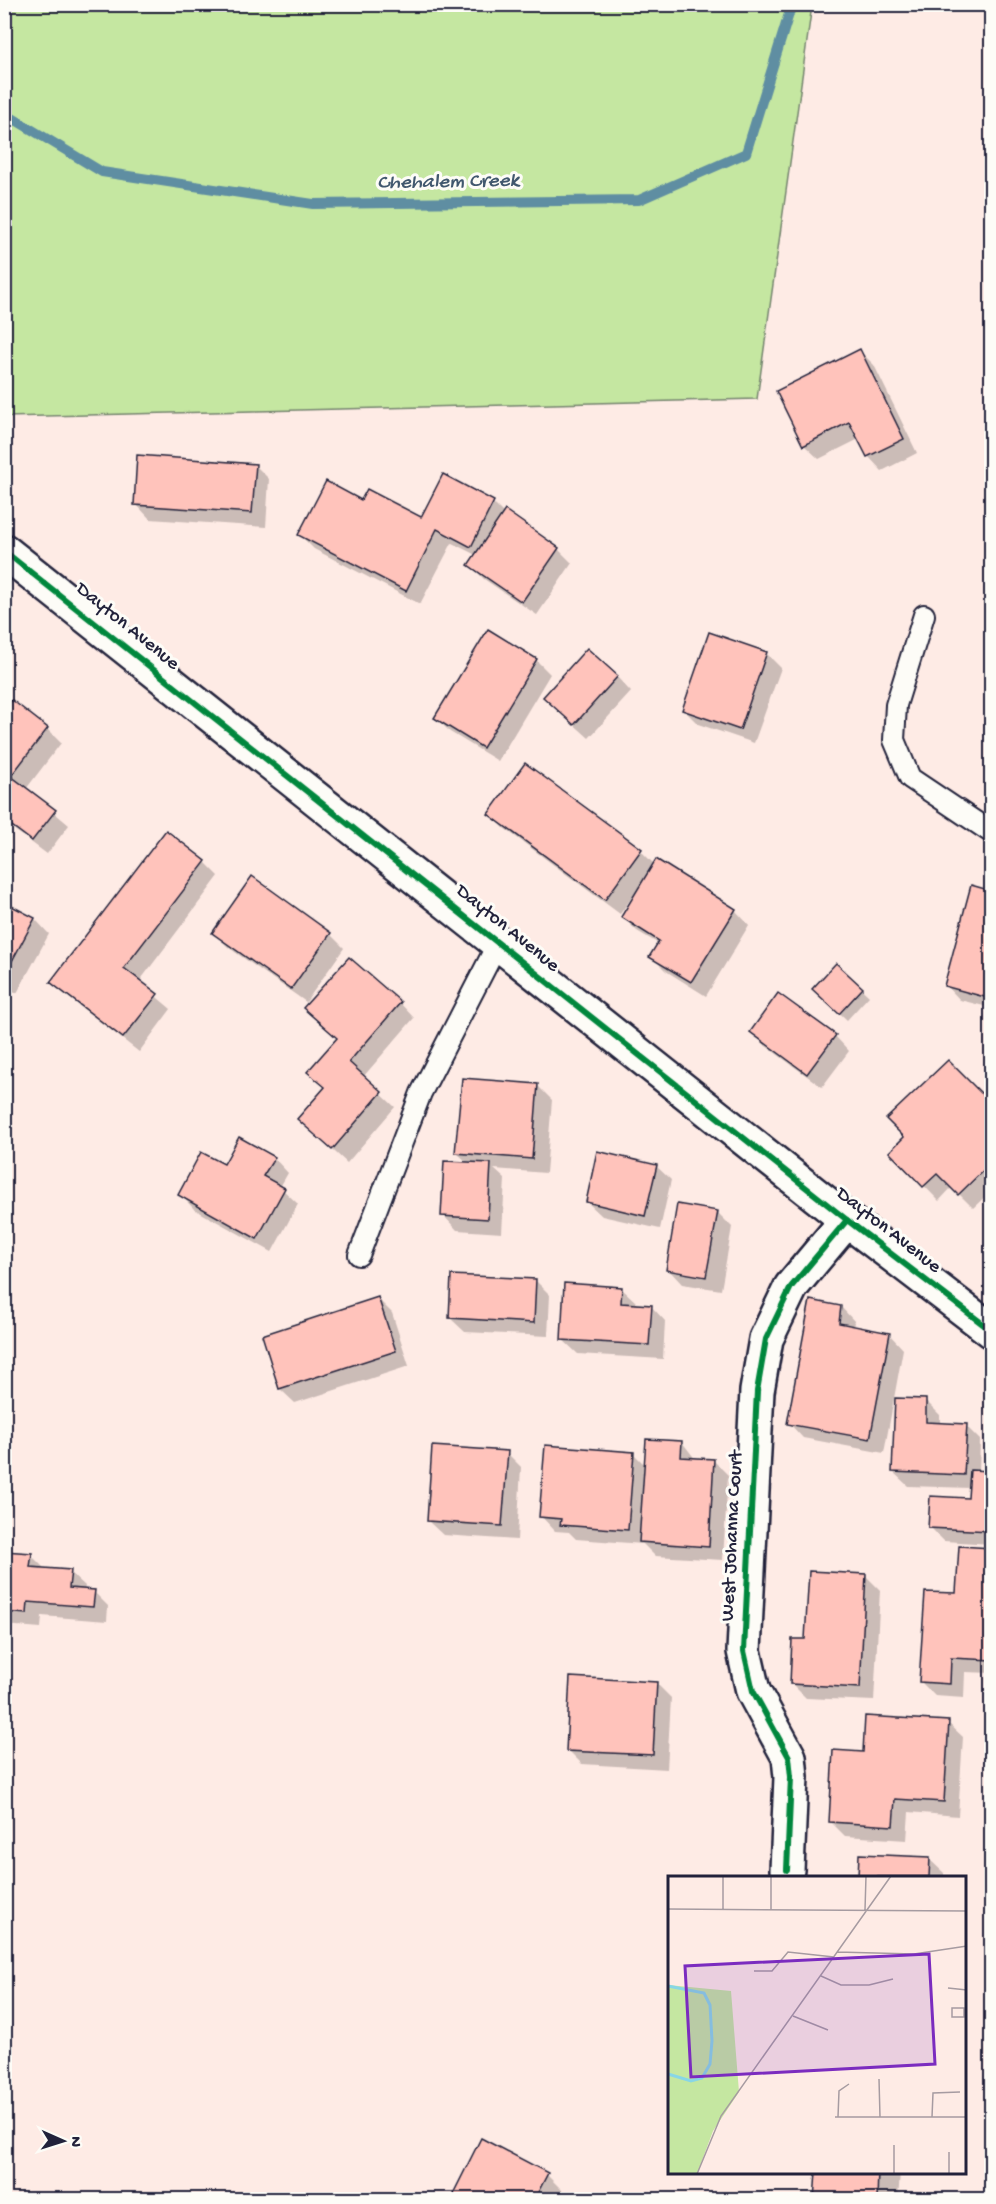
<svg xmlns="http://www.w3.org/2000/svg" width="996" height="2204" viewBox="0 0 996 2204" font-family="'Gochi Hand',sans-serif">
<style>
.green{fill:#c5e7a1;stroke:#74846e;stroke-width:1.5}
.shadow{fill:#0003}
.lines{fill:none;stroke-linecap:round;stroke-linejoin:round}
.stream{stroke:#5f8ea2;stroke-width:10}
.building{fill:#ffc3bb;stroke:#22223b;stroke-width:1.5}
.service-casing{stroke:#22223b;stroke-width:24}
.minor-casing{stroke:#22223b;stroke-width:38}
.tertiary-casing{stroke:#22223b;stroke-width:38}
.service{stroke:#fdfcf7;stroke-width:20}
.minor{stroke:#fdfcf7;stroke-width:33}
.tertiary{stroke:#fdfcf7;stroke-width:33}
.cycleway-casing{stroke:#fdfcf7;stroke-width:10}
.cycleway{stroke:#00873e;stroke-width:6}
.labels{text-anchor:middle;dominant-baseline:central;stroke-width:6;stroke-linejoin:round;paint-order:stroke}
.street-label{font-size:20px;fill:#22223b;stroke:#fdfcf7}
.water-label{font-size:21px;font-style:italic;fill:#41586e;stroke:#fdfcf7}
.inset-river{fill:none;stroke:#88d6e6;stroke-width:3}
.inset-road{fill:none;stroke:#a69ba1;stroke-width:1.5}
.view{fill:#7b2cbf;fill-opacity:0.15;stroke:#7b2cbf;stroke-width:3}
.inset-edge{fill:none;stroke:#22223b;stroke-width:3}
</style>
<rect width="100%" height="100%" fill="#feebe5"/>
<filter id="ink" filterUnits="userSpaceOnUse"><feTurbulence type="fractalNoise" baseFrequency=".0167" numOctaves="2"/><feDisplacementMap in="SourceGraphic" scale="12" xChannelSelector="R" yChannelSelector="G"/><feConvolveMatrix kernelMatrix="1 2 1 2 8 2 1 2 1" color-interpolation-filters="sRGB"/></filter>
<g filter="url(#ink)">
<!-- green -->
<path class="green" d="M 4,5 L 812,5 L 757,399 L 5,417 Z"/>
<!-- shadow -->
<g class="shadow">
<path d="M 859,350 L 874,365 L 917,453 L 882,471 L 868,456 L 859,439 L 819,459 L 804,445 Z"/>
<path d="M 255,465 L 269,479 L 266,527 L 150,519 L 136,504 Z"/>
<path d="M 444,476 L 493,503 L 504,514 L 558,549 L 572,563 L 537,615 L 484,579 L 470,565 L 476,555 L 452,543 L 420,604 L 314,549 L 300,535 L 362,502 L 422,519 Z"/>
<path d="M 766,653 L 781,668 L 754,743 L 698,724 L 684,710 Z"/>
<path d="M 536,660 L 550,674 L 498,761 L 450,732 L 436,718 Z"/>
<path d="M 617,677 L 631,692 L 589,738 L 559,711 Z"/>
<path d="M 4,712 L 47,729 L 61,743 L 26,789 L 69,825 L 47,854 L 4,822 Z"/>
<path d="M 490,814 L 641,851 L 655,865 L 735,910 L 749,925 L 706,996 L 666,971 L 651,956 L 659,944 L 637,931 L 623,917 L 634,899 L 632,897 L 620,914 L 504,828 Z"/>
<path d="M 205,862 L 219,876 L 139,982 L 171,1009 L 139,1052 L 67,996 L 52,981 Z"/>
<path d="M 992,892 L 992,1008 L 960,1000 L 946,985 Z"/>
<path d="M 4,903 L 35,919 L 49,934 L 17,993 L 4,987 Z"/>
<path d="M 214,933 L 330,934 L 344,948 L 306,1002 L 228,947 Z"/>
<path d="M 836,965 L 869,996 L 847,1020 L 814,989 Z"/>
<path d="M 400,1003 L 414,1018 L 363,1077 L 395,1107 L 347,1163 L 299,1119 L 326,1089 L 309,1072 L 338,1039 Z"/>
<path d="M 752,1032 L 835,1036 L 849,1051 L 822,1087 L 766,1046 Z"/>
<path d="M 538,1086 L 552,1100 L 546,1173 L 494,1169 L 505,1179 L 502,1233 L 457,1230 L 443,1215 L 468,1163 L 456,1152 Z"/>
<path d="M 992,1106 L 992,1190 L 973,1208 L 952,1187 L 939,1201 L 891,1152 Z"/>
<path d="M 274,1158 L 288,1173 L 280,1187 L 298,1204 L 272,1252 L 194,1209 L 180,1194 L 224,1166 Z"/>
<path d="M 656,1166 L 671,1180 L 660,1229 L 602,1216 L 587,1202 Z"/>
<path d="M 717,1212 L 732,1227 L 721,1290 L 682,1284 L 668,1269 Z"/>
<path d="M 536,1281 L 550,1295 L 548,1336 L 465,1332 L 450,1318 Z"/>
<path d="M 621,1288 L 636,1302 L 636,1306 L 651,1306 L 665,1321 L 663,1359 L 578,1354 L 563,1340 Z"/>
<path d="M 378,1299 L 392,1313 L 409,1366 L 295,1403 L 280,1389 Z"/>
<path d="M 841,1307 L 855,1322 L 854,1328 L 889,1334 L 903,1349 L 884,1453 L 803,1438 L 789,1423 Z"/>
<path d="M 894,1400 L 926,1401 L 940,1415 L 940,1424 L 966,1426 L 980,1440 L 979,1472 L 992,1472 L 992,1544 L 944,1541 L 930,1527 L 969,1499 L 970,1488 L 908,1486 L 893,1472 Z"/>
<path d="M 682,1442 L 696,1460 L 714,1461 L 728,1475 L 723,1560 L 655,1556 L 643,1544 L 576,1539 L 569,1532 L 555,1531 L 541,1516 L 634,1454 L 646,1466 Z"/>
<path d="M 507,1453 L 521,1467 L 517,1540 L 443,1535 L 428,1521 Z"/>
<path d="M 992,1550 L 992,1673 L 965,1672 L 964,1698 L 935,1696 L 921,1682 L 957,1595 Z"/>
<path d="M 4,1553 L 31,1555 L 46,1570 L 70,1572 L 85,1586 L 84,1591 L 94,1592 L 108,1606 L 107,1621 L 42,1616 L 41,1628 L 4,1625 Z"/>
<path d="M 866,1576 L 880,1590 L 874,1701 L 806,1698 L 791,1683 L 807,1641 Z"/>
<path d="M 656,1683 L 671,1698 L 667,1769 L 582,1764 L 568,1750 Z"/>
<path d="M 948,1723 L 963,1737 L 958,1816 L 909,1812 L 907,1840 L 845,1836 L 830,1821 L 865,1753 Z"/>
<path d="M 4,1791 L 11,1798 L 4,1944 Z"/>
<path d="M 929,1859 L 944,1873 L 944,1877 L 859,1877 Z"/>
<path d="M 817,2172 L 900,2172 L 898,2200 L 816,2200 Z"/>
<path d="M 547,2175 L 568,2196 L 566,2200 L 451,2200 Z"/>
</g>
<g class="lines">
<!-- stream -->
<path class="stream" d="M 4,113 L 102,172 L 313,204 L 639,200 L 746,153 L 792,4"/>
</g>
<!-- building -->
<g class="building">
<path d="M 860,349 L 904,439 L 867,457 L 849,422 L 803,446 L 776,391 Z"/>
<path d="M 137,455 L 256,464 L 252,513 L 134,505 Z"/>
<path d="M 443,474 L 494,501 L 471,547 L 437,529 L 406,591 L 298,535 L 326,481 L 361,500 L 367,489 L 421,517 Z"/>
<path d="M 505,510 L 559,548 L 522,602 L 468,565 Z"/>
<path d="M 488,629 L 537,659 L 483,748 L 434,718 Z"/>
<path d="M 709,632 L 767,652 L 740,730 L 682,710 Z"/>
<path d="M 587,648 L 618,676 L 574,725 L 543,697 Z"/>
<path d="M 12,700 L 48,728 L 11,776 L 56,810 L 32,841 L 4,820 L 4,709 Z"/>
<path d="M 525,763 L 642,849 L 605,900 L 488,814 Z"/>
<path d="M 166,830 L 206,861 L 124,968 L 158,994 L 123,1038 L 50,982 Z"/>
<path d="M 656,859 L 736,909 L 691,982 L 649,957 L 659,941 L 621,917 Z"/>
<path d="M 252,876 L 331,933 L 291,989 L 212,933 Z"/>
<path d="M 971,885 L 992,891 L 992,999 L 944,986 Z"/>
<path d="M 4,902 L 35,918 L 4,976 Z"/>
<path d="M 349,957 L 401,1002 L 349,1062 L 382,1092 L 332,1150 L 297,1119 L 325,1087 L 307,1072 L 337,1038 L 303,1008 Z"/>
<path d="M 836,963 L 863,988 L 839,1014 L 812,989 Z"/>
<path d="M 778,993 L 836,1035 L 807,1074 L 750,1032 Z"/>
<path d="M 948,1060 L 992,1104 L 992,1117 L 987,1122 L 992,1127 L 992,1162 L 958,1195 L 937,1174 L 923,1187 L 889,1152 L 904,1137 L 886,1119 Z"/>
<path d="M 462,1078 L 538,1084 L 532,1159 L 455,1153 Z"/>
<path d="M 239,1137 L 275,1157 L 263,1176 L 285,1188 L 257,1239 L 178,1195 L 201,1152 L 224,1164 Z"/>
<path d="M 597,1151 L 657,1165 L 645,1216 L 586,1202 Z"/>
<path d="M 444,1161 L 491,1163 L 488,1219 L 441,1216 Z"/>
<path d="M 677,1204 L 718,1211 L 706,1277 L 666,1270 Z"/>
<path d="M 451,1275 L 536,1279 L 534,1323 L 449,1318 Z"/>
<path d="M 564,1283 L 622,1287 L 621,1303 L 652,1305 L 649,1345 L 561,1340 Z"/>
<path d="M 378,1297 L 396,1351 L 279,1389 L 262,1335 Z"/>
<path d="M 810,1300 L 841,1306 L 839,1323 L 890,1333 L 870,1439 L 787,1424 Z"/>
<path d="M 895,1398 L 926,1399 L 926,1422 L 967,1424 L 964,1475 L 892,1472 Z"/>
<path d="M 646,1439 L 682,1441 L 681,1457 L 714,1459 L 709,1547 L 639,1542 Z"/>
<path d="M 545,1445 L 634,1452 L 628,1530 L 560,1525 L 561,1519 L 539,1517 Z"/>
<path d="M 432,1446 L 508,1451 L 502,1526 L 427,1521 Z"/>
<path d="M 970,1470 L 992,1471 L 992,1531 L 928,1528 L 930,1496 L 968,1498 Z"/>
<path d="M 959,1546 L 992,1548 L 992,1660 L 951,1658 L 950,1684 L 919,1682 L 925,1592 L 956,1593 Z"/>
<path d="M 4,1551 L 32,1553 L 30,1567 L 71,1570 L 69,1588 L 95,1590 L 93,1607 L 28,1602 L 27,1614 L 4,1612 Z"/>
<path d="M 809,1571 L 866,1574 L 860,1688 L 790,1684 L 792,1639 L 805,1639 Z"/>
<path d="M 570,1677 L 657,1682 L 653,1755 L 566,1751 Z"/>
<path d="M 865,1716 L 949,1721 L 944,1802 L 895,1799 L 893,1826 L 829,1822 L 833,1750 L 863,1752 Z"/>
<path d="M 859,1854 L 930,1857 L 929,1877 L 858,1877 Z"/>
<path d="M 481,2138 L 548,2173 L 534,2200 L 450,2200 Z"/>
<path d="M 816,2172 L 878,2172 L 877,2200 L 814,2200 Z"/>
</g>
<g class="lines">
<defs>
<g id="service">
<path d="M 924,615 L 896,705 L 894,740 L 910,778 L 992,833"/>
<path d="M 359,1255 L 421,1093 L 498,943"/>
</g>
<path id="minor" d="M 787,1870 L 791,1777 L 789,1757 L 753,1691 L 744,1651 L 757,1391 L 766,1339 L 791,1287 L 847,1220"/>
<path id="tertiary" d="M 4,551 L 847,1220 L 992,1331"/>
</defs>
<!-- service casing -->
<use href="#service" class="service-casing"/>
<!-- minor casing -->
<use href="#minor" class="minor-casing"/>
<!-- tertiary casing -->
<use href="#tertiary" class="tertiary-casing"/>
<!-- service -->
<use href="#service" class="service"/>
<!-- minor -->
<use href="#minor" class="minor"/>
<!-- tertiary -->
<use href="#tertiary" class="tertiary"/>
<defs>
<g id="cycleway">
<path d="M 4,551 L 847,1220 L 992,1331"/>
<path d="M 787,1870 L 791,1777 L 789,1757 L 753,1691 L 744,1651 L 757,1391 L 766,1339 L 791,1287 L 847,1220"/>
</g>
</defs>
<!-- cycleway casing -->
<use href="#cycleway" class="cycleway-casing"/>
<!-- cycleway -->
<use href="#cycleway" class="cycleway"/>
</g>
</g>
<g class="labels">
<!-- street labels -->
<g class="street-label">
<text transform="translate(127 627) rotate(39)">Dayton Avenue</text>
<text transform="translate(507 929) rotate(39)">Dayton Avenue</text>
<text transform="translate(888 1231) rotate(38)">Dayton Avenue</text>
<text transform="translate(733 1536) rotate(-87)">West Johanna Court</text>
</g>
<!-- water labels -->
<g class="water-label">
<text transform="translate(448 183) rotate(-1)">Chehalem Creek</text>
</g>
</g>
<!-- overview -->
<g transform="translate(668 1876)">
<rect width="298" height="298" fill="#feebe5"/>
<path d="M 0,109 L 63,115 L 71,216 L 45,255 L 29,298 L 0,298 Z" fill="#c5e7a1"/>
<path class="inset-river" d="M 0,110 L 36,117 L 42,129 L 44,165 L 42,188 L 34,202 L 23,205 L 0,198"/>
<path class="inset-road" d="M 0,33 L 299,35M 55,33 L 55,0M 103,34 L 103,0M 197,34 L 198,0M 169,76 L 246,78 L 299,70M 86,95 L 104,95 L 120,76 L 166,81M 153,100 L 173,109 L 201,109 L 225,103M 280,112 L 299,114M 284,132 L 296,132 L 296,141 L 284,141 ZM 125,140 L 160,154M 211,203 L 212,241M 167,241 L 299,241M 170,241 L 171,215 L 181,208M 264,241 L 265,217 L 292,216M 226,269 L 226,298M 281,276 L 281,298M 29,298 L 53,240 L 223,0"/>
<path class="view" d="M 261,78 L 267,188 L 23,201 L 17,90 Z"/>
<rect width="298" height="298" class="inset-edge"/>
</g>
<!-- margin -->
<rect width="996" height="2204" fill="none" stroke="#fdfcf7" stroke-width="24"/>
<rect x="12" y="12" width="972" height="2180" fill="none" stroke="#22223b" stroke-width="2" filter="url(#ink)"/>
<!-- north arrow -->
<g transform="translate(63 2141) rotate(93)" stroke="#fdfcf7" stroke-width="4.5" paint-order="stroke">
<path d="M0-4.5L10 22L0 15L-10 22Z" fill="#22223b"/>
<text y="-9" font-size="16" font-weight="bold" text-anchor="middle" fill="#22223b">N</text>
</g>
</svg>
